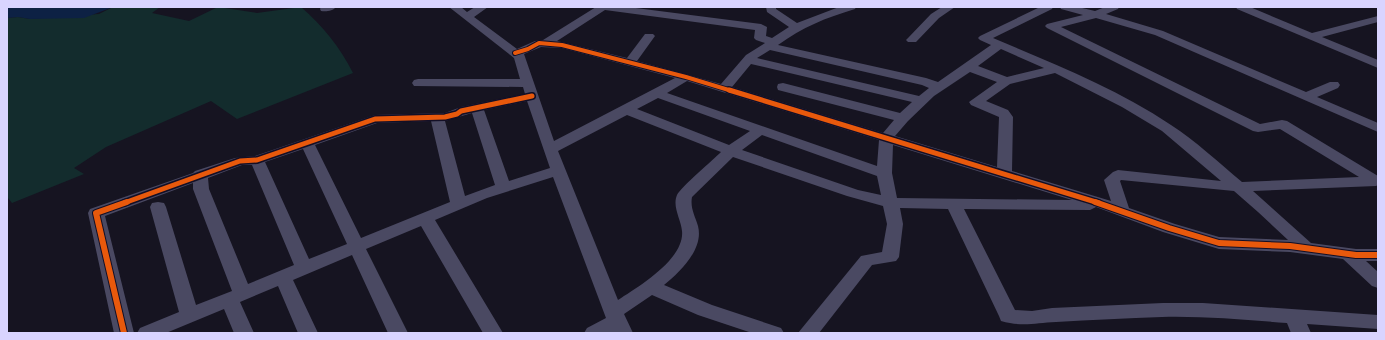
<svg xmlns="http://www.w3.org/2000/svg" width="1385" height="340" viewBox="0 0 1385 340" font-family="Figtree,sans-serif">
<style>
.green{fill:#132c2d}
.water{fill:#0d2144}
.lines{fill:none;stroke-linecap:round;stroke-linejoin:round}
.minor{fill:#4a4962;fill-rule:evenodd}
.cycleway-far2-casing{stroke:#130f26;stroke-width:6}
.cycleway-far1-casing{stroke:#130f26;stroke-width:8}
.cycleway-casing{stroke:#130f26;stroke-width:8}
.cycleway-far2{stroke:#e8590c;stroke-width:4}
.cycleway-far1{stroke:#e8590c;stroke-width:5}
.cycleway{stroke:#e8590c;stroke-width:6}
</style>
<rect width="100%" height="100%" fill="#161421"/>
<!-- green -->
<path class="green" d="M 113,7 L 160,7 L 152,13 L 189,21 L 218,7 L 257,13 L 301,7 C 323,26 340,47 353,73 L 237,119 L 211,101 L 106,147 L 74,168 L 84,174 L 12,203 L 8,198 L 7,199 L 7,18 L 18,17 L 30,19 L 99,14 Z"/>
<!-- water -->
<path class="water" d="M 7,7 L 113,7 L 84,18 L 30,19 L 18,17 L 7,18 Z"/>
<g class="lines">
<!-- minor -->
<g class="minor">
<path d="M 321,7 L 336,7 C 333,11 326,12 321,11 L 320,9 Z"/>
<path d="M 449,7 L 461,7 L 467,12 L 475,7 L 488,7 L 474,17 L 517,49 L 535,41 L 543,40 L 596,7 L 628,7 L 761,24 L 767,27 L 766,36 L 772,38 L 789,27 L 767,12 L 766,7 L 776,7 L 776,9 L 797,23 L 839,7 L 856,7 L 855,9 C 825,18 803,27 778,45 L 926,78 L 938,82 L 991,45 L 980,40 L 978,38 L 980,36 L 1040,7 L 1053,7 L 1052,9 L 993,38 C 1054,64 1116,88 1171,125 C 1196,141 1219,163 1242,182 L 1359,177 L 1280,129 L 1258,132 L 1253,131 L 1047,28 L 1045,26 L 1047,24 L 1083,15 L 1061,9 L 1060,7 L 1078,7 L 1095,11 L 1105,7 L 1119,7 L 1118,9 L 1106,14 L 1163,31 L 1306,92 L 1330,82 L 1338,82 L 1340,85 L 1338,88 L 1317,97 L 1378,123 L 1378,132 L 1155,35 L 1096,18 L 1061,27 L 1260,124 L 1282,120 L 1287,121 L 1378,176 L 1378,185 L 1376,186 L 1253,191 L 1311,243 L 1356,249 L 1378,249 L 1378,261 L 1366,261 L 1378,272 L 1378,288 L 1372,286 L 1343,259 L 1290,252 L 1219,249 L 1163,232 L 1096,207 L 1090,210 L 964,209 L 1015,310 L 1032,311 L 1052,308 L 1163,303 L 1203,303 L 1378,315 L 1378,329 L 1307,324 L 1311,333 L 1291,333 L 1287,323 C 1246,320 1204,316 1162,317 C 1127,318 1091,320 1056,322 C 1035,323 1022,327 1001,321 L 999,316 L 948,209 L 900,208 L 903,224 L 899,257 L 896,261 L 872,265 L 819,333 L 798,333 L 861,256 L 882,252 L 887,224 L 883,206 L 847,196 L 733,157 L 692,197 C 690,208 695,216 698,226 C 704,249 680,272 664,285 L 712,305 L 781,328 L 784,333 L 752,333 L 698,315 L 652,295 L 624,314 L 633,333 L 584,333 L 587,328 L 606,318 L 553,177 L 487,198 L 435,220 L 503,333 L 483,333 L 421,226 L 366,249 L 408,333 L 388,333 L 352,255 L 293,280 L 318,333 L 298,333 L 278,286 L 240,302 L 254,333 L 234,333 L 224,309 L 166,333 L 137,333 L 140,328 L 179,312 L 150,207 L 152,203 L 158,202 L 164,203 L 166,207 L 196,305 L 232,291 L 193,189 L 193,183 L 105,216 L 134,333 L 114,333 L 88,213 L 90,209 L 193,173 L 195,171 L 235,158 L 255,156 L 375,115 L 445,113 L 461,107 L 525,94 L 523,87 L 414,86 L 412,83 L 414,80 L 418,79 L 520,79 L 514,58 ZM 605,10 L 755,30 L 754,38 L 756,40 L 765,43 L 746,55 L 721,84 L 637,61 L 655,36 L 653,34 L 645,34 L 627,58 L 557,41 ZM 541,47 L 562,48 L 675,78 L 554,141 L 524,54 ZM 1001,49 L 1044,68 L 1007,77 L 978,66 ZM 770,50 L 922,85 L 929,88 L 919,96 L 757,58 ZM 751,64 L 912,102 L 900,113 L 783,83 L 778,84 L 777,87 L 778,90 L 894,120 L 883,133 L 732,87 ZM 970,72 L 997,82 L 969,102 L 971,105 L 999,117 L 997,167 L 895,136 L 908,121 L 934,96 ZM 1055,73 L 1122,107 L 1162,131 L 1221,181 L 1118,170 L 1113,172 L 1104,180 L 1111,201 L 1012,171 L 1013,117 L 1008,110 L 986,101 L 1010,84 ZM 687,81 L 879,140 L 877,166 L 667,93 ZM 658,98 L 750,131 L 729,145 L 637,109 ZM 527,101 L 550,168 L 509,181 L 484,110 ZM 472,113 L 495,185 L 465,196 L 445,121 ZM 627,115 L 721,152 C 713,160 681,187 677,195 C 672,207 681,219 682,231 C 685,259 638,287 618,300 L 558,151 ZM 431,121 L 450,202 L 361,238 L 315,145 L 377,123 ZM 762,135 L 877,176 L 881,195 L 858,190 L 742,150 ZM 893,145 L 1072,200 L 897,198 L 892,173 ZM 303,149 L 347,244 L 309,259 L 265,162 ZM 242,165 L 252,165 L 294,265 L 248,284 L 209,189 L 208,178 ZM 1121,180 L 1234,191 L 1258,212 L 1288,240 L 1219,237 L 1175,224 L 1129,208 L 1120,181 Z"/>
<path d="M 942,7 L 955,7 L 939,18 L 916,42 L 908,42 L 906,40 L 908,38 L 931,14 Z"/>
<path d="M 1236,7 L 1250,7 L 1312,33 L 1378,16 L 1378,22 L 1322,37 L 1378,60 L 1378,68 L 1237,9 Z"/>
</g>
<defs>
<path id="cycleway-far2" d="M 515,53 L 528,49 L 539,43 L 562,45 L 686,77 L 732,91"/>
<g id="cycleway-far1">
<path d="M 729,90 L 1099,203"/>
<path d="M 124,203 L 240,161 L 257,160 L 375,119 L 445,117 L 457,114 L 461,111 L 532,96"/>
</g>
<g id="cycleway">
<path d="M 1095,202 L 1169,228 L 1219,243 L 1290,246 L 1356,255 L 1378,255"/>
<path d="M 124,333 L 96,213 L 127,202"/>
</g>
</defs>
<!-- cycleway-far2 casing -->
<use href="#cycleway-far2" class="cycleway-far2-casing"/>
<!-- cycleway-far1 casing -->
<use href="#cycleway-far1" class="cycleway-far1-casing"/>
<!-- cycleway casing -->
<use href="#cycleway" class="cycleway-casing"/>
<!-- cycleway-far2 -->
<use href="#cycleway-far2" class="cycleway-far2"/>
<!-- cycleway-far1 -->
<use href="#cycleway-far1" class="cycleway-far1"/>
<!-- cycleway -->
<use href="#cycleway" class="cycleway"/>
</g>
<!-- border -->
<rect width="1385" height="340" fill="none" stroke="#d9d4ff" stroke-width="16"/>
</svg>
